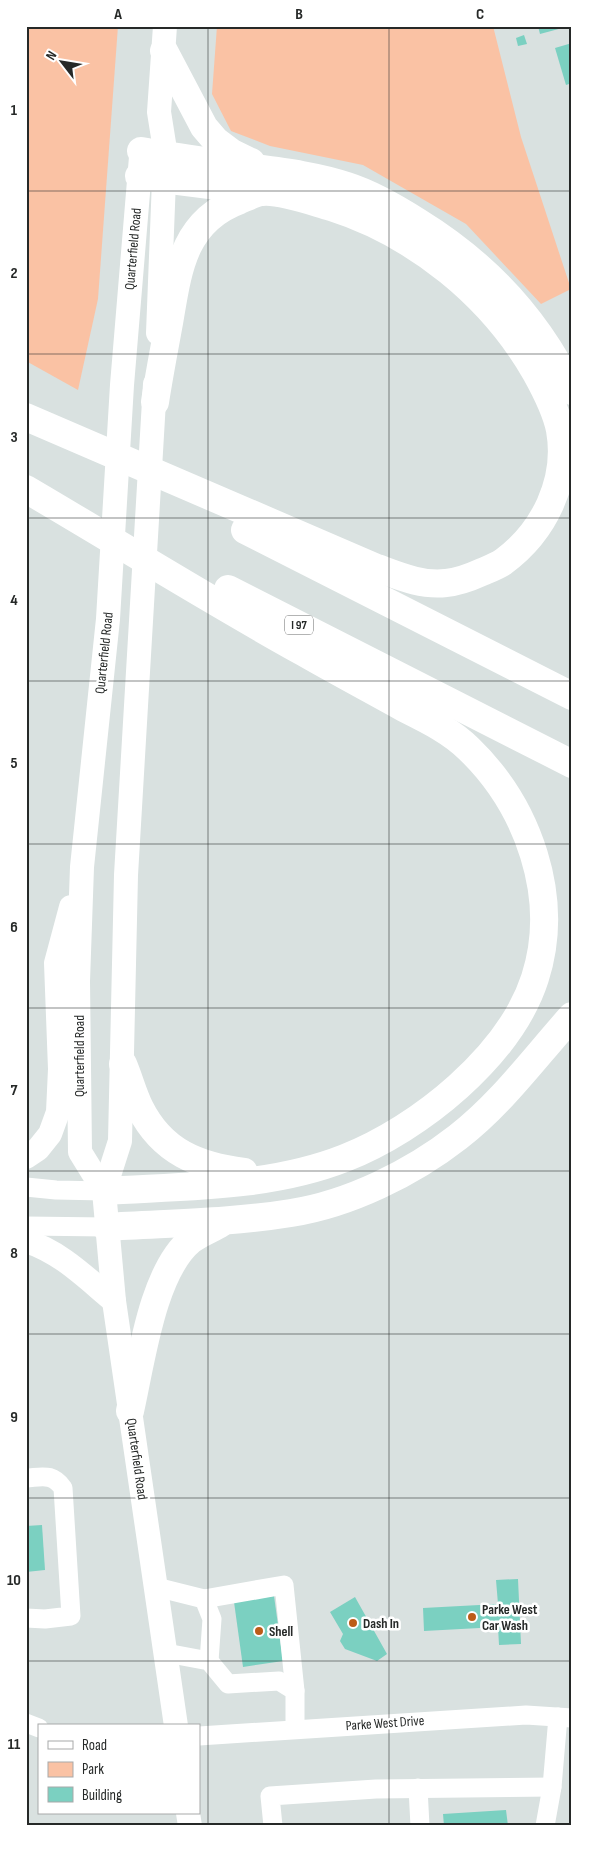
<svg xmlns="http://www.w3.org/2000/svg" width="598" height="1852" viewBox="0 0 598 1852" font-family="'Sofia Sans Condensed',sans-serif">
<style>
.green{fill:#fac2a4}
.building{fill:#7bd0c1}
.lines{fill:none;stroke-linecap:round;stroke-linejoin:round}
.minor{stroke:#fff;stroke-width:19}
.major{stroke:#fff;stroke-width:24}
.highway{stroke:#fff;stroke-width:28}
.grid{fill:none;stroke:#262928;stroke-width:1;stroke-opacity:0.55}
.poi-dot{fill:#bc5c18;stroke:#fff;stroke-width:2}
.labels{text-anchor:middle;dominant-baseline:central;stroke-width:5;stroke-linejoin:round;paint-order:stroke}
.shield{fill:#fff;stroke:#676968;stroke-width:1}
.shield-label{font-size:12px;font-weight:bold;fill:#262928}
.street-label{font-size:14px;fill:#262928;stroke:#fff}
.poi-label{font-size:14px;font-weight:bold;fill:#262928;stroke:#fff;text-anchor:start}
.neatline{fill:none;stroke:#262928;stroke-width:2}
.grid-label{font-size:16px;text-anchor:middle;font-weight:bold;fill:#262928}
</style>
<rect width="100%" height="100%" fill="#d9e1e0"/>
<!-- green -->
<g class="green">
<path d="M 26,26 L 118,26 L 98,299 L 78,390 L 26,361 Z"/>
<path d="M 217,26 L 493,26 L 521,137 L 571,289 L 541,304 L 466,224 L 363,165 L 270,146 L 231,131 L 212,94 Z"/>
</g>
<!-- building -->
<g class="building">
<path d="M 538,26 L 566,26 L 566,27 L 540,34 Z"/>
<path d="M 524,35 L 527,44 L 518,46 L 516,38 Z"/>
<path d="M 572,43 L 572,83 L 566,85 L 555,48 Z"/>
<path d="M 42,1525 L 45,1570 L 26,1572 L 26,1526 Z"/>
<path d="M 518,1579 L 521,1644 L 499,1645 L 498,1627 L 424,1631 L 423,1608 L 498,1604 L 496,1580 Z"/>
<path d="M 274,1596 L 283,1661 L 243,1667 L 234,1602 Z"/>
<path d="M 355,1597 L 387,1654 L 377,1661 L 345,1649 L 340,1641 L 343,1634 L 330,1612 Z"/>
<path d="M 506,1810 L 508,1826 L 444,1826 L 443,1814 Z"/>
</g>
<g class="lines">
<!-- minor -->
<g class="minor">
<path d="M 26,1187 L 56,1190 L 104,1191"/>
<path d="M 26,1226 L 106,1227"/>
<path d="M 26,1478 C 43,1477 52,1473 63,1488 L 71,1616 L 45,1619 L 26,1618"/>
<path d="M 156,1587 L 204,1599 L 212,1619 L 209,1661"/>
<path d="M 204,1599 L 284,1585 L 295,1691"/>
<path d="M 166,1653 L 209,1661 L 228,1684 L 279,1681 L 295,1691 L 295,1729"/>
<path d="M 26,1723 L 39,1728"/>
<path d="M 199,1736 L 526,1715 L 572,1718"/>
<path d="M 418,1788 L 420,1826"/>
<path d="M 273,1826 L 270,1796 L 376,1789 L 552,1787"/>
<path d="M 545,1826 L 552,1787 L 558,1717"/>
</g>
<!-- major -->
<g class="major">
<path d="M 158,333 L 164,180 L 166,156 L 159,112 L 165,26"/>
<path d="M 155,384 L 126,875 L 120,1141 L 104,1191 L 114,1301 L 176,1726"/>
<path d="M 26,1157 L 38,1149 L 50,1134 L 58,1112 L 60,1069 L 56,963 L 71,907"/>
<path d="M 104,1191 L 80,1152 L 78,981 L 82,867 L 108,619 L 122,385 L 141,157"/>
<path d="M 26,1241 C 61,1252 86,1278 114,1301"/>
<path d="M 188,1813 L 190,1826"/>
</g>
<!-- highway -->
<g class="highway">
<path d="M 164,51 L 204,127 L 216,141 L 232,153 L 251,162"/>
<path d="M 141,151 C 179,158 216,162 254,168 C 285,172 317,176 347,186 C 372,194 396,208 418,222 C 486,264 537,318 572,391"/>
<path d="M 139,176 L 257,191"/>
<path d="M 26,417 L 377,568 C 399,576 422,586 446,583 C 458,582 471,577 482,572 C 489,569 497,566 503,562 C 544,532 569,481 560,430 C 556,410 546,391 536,373 C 492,296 416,234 331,207 C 313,202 281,190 262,192 C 255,193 247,197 240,200 C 183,221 178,270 169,323 C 164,350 159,376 155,402"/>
<path d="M 26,489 C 118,543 209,600 303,652 C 336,671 370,689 404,708 C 426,719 451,731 469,749 C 528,806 561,897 535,978 C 510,1056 419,1129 345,1158 C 269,1188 184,1186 104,1191"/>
<path d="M 245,530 L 572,696"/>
<path d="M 228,589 L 572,764"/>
<path d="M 123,1064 C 129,1078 133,1094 140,1108 C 162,1152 198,1166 244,1172"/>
<path d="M 106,1227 C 167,1223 230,1223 291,1213 C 349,1204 412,1173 458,1137 C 502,1103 535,1057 572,1016"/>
<path d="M 130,1411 C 141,1363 152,1272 191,1240 C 200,1233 212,1229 221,1223"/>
</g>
</g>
<!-- grid -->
<path class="grid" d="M 208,26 L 208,1826M 389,26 L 389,1826M 26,191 L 572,191M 26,354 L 572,354M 26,518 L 572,518M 26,681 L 572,681M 26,844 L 572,844M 26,1008 L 572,1008M 26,1171 L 572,1171M 26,1334 L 572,1334M 26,1498 L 572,1498M 26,1661 L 572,1661"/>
<!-- markers -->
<g class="poi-dot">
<circle cx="472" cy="1617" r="5"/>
<circle cx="353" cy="1623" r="5"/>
<circle cx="259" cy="1631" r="5"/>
</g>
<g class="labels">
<!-- shield labels -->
<rect class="shield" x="285" y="615.5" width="28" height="19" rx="4"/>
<g class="shield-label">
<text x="299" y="625">I 97</text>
</g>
<!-- street labels -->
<g class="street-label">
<text transform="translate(133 249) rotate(-85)">Quarterfield Road</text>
<text transform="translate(104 653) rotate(-84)">Quarterfield Road</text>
<text transform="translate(79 1056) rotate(-90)">Quarterfield Road</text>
<text transform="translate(137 1459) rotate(82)">Quarterfield Road</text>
<text transform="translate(385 1723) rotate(-4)">Parke West Drive</text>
</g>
<!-- poi labels -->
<g class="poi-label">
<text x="482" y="1609">Parke West<tspan x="482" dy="16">Car Wash</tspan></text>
<text x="363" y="1623">Dash In</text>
<text x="269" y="1631">Shell</text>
</g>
</g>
<!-- border -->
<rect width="598" height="1852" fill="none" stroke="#ffffff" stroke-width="55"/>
<!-- legend -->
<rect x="38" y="1724" width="162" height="90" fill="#ffffff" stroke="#a8a9a9"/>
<rect x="48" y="1741" width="25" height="8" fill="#ffffff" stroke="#a8a9a9"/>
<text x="82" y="1750" font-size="15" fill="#262928">Road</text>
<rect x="48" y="1762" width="25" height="15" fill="#fac2a4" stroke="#a8a9a9"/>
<text x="82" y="1774" font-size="15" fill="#262928">Park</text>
<rect x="48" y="1787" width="25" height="15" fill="#7bd0c1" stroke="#a8a9a9"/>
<text x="82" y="1800" font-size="15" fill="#262928">Building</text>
<!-- north arrow -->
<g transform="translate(62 62) rotate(301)" stroke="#ffffff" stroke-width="4" paint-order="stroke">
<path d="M0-4L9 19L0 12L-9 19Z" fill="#262928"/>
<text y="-8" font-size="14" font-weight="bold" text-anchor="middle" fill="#262928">N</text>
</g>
<rect x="28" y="28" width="542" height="1796" class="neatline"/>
<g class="grid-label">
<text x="118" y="19">A</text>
<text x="299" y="19">B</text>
<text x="480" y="19">C</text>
<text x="14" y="115">1</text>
<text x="14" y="278">2</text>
<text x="14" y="442">3</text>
<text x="14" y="605">4</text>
<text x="14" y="768">5</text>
<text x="14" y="932">6</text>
<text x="14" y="1095">7</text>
<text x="14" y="1258">8</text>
<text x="14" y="1422">9</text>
<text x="14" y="1585">10</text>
<text x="14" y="1749">11</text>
</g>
</svg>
